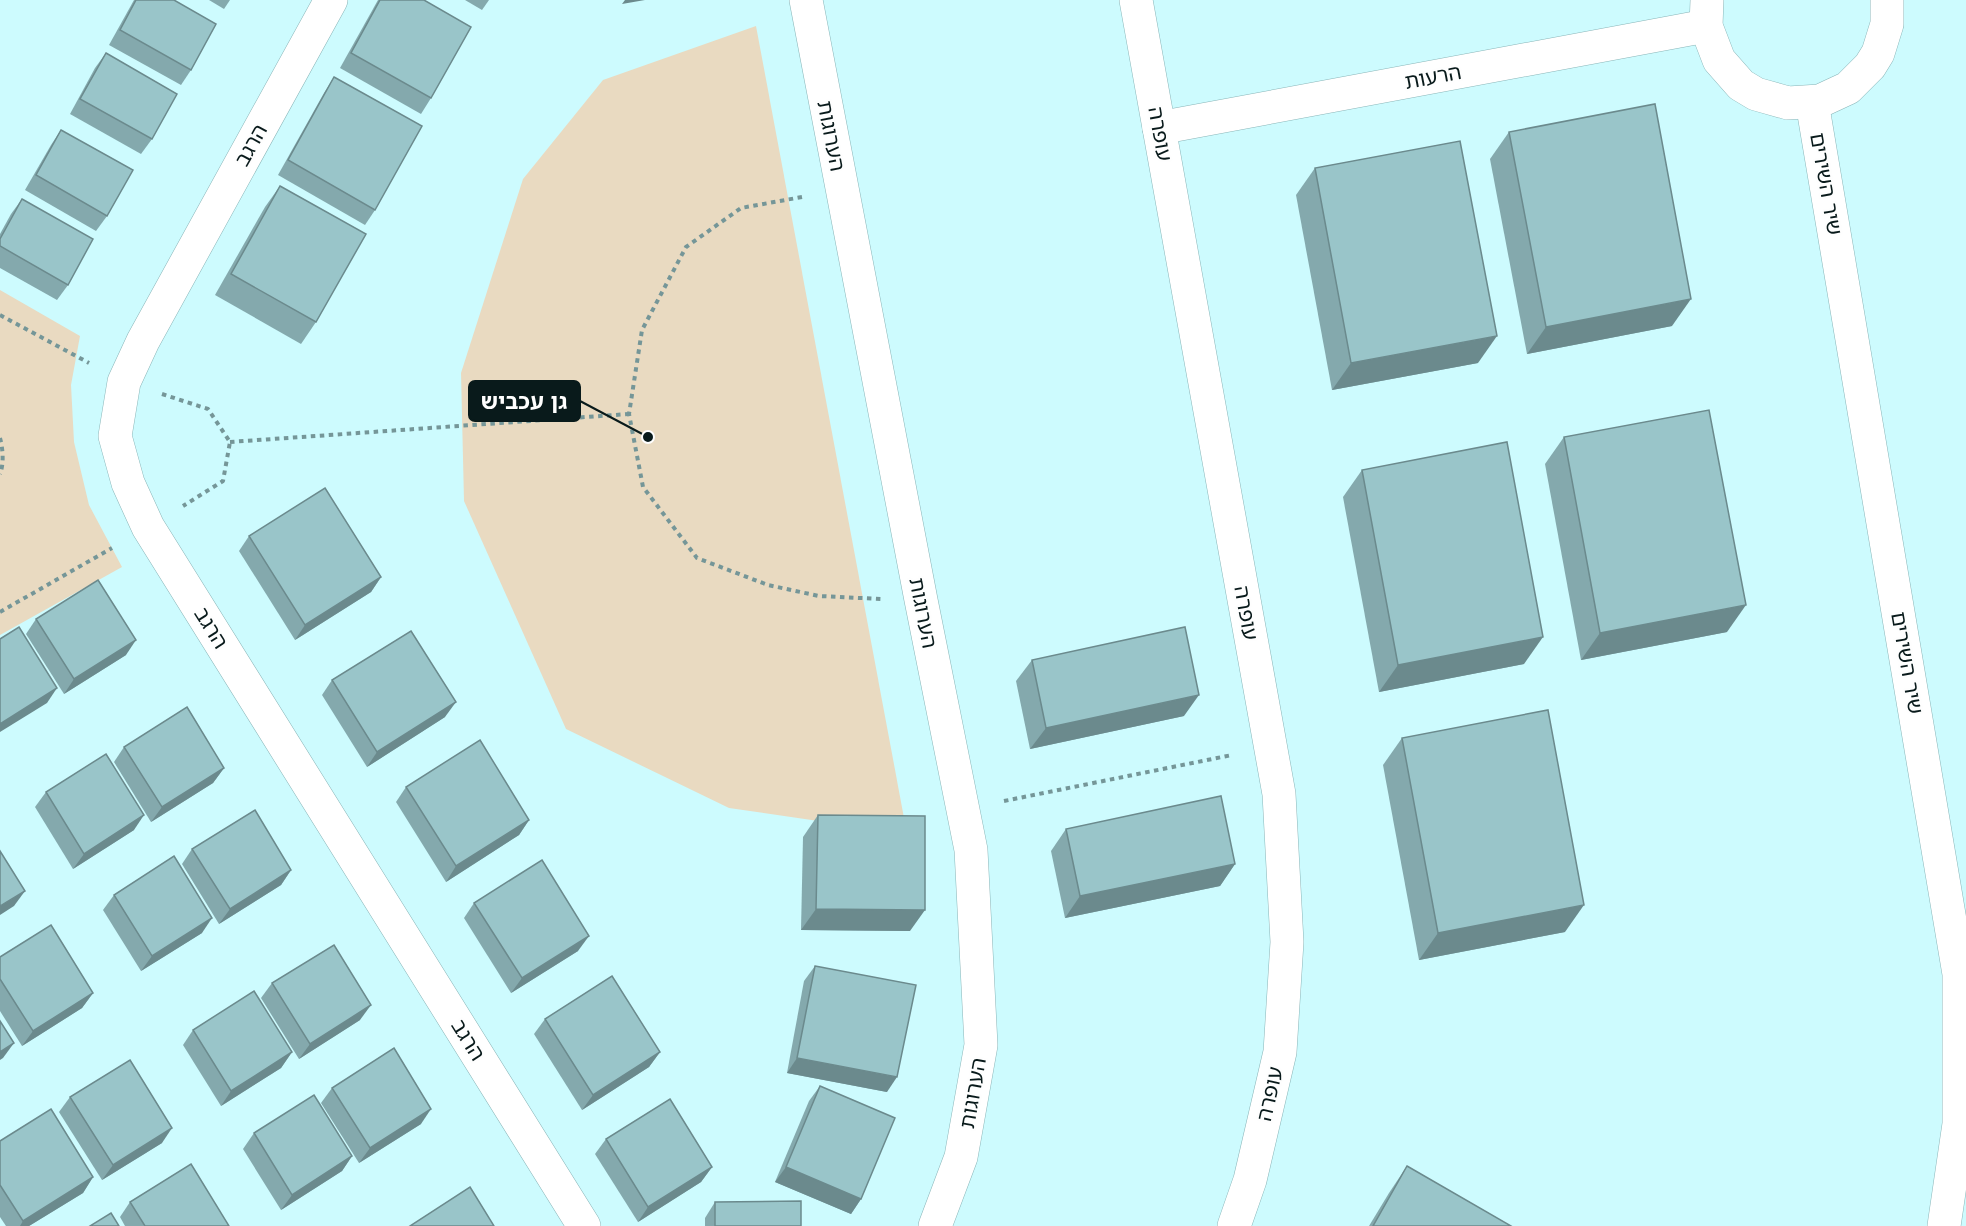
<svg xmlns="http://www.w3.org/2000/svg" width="1966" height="1226" viewBox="0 0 1966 1226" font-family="Jost,'Noto Sans Hebrew',sans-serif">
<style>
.green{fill:#e9dac1}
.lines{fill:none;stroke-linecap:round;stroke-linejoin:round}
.minor-casing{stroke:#89b5b8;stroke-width:34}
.path{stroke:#759698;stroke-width:4;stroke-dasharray:4.5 4.5;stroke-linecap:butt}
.minor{stroke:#fff;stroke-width:33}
.wall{fill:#84a9ad}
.shaded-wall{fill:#6b8a8d}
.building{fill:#99c5c9;stroke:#6b8a8d;stroke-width:1.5}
.labels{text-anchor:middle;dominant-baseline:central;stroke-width:5;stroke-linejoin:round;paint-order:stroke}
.street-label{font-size:21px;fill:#091a1b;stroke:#fefefe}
.leader{fill:none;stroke:#091a1b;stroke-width:2}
.callout-dot{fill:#091a1b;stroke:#fefefe;stroke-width:2}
.callout{fill:#091a1b;stroke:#091a1b;stroke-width:2}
.callout-label{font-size:22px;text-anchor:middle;font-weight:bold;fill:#fff}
</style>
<rect width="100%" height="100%" fill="#cdfbfe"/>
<!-- green -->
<g class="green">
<path d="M 756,26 L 907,834 L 729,808 L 566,729 L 464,501 L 461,373 L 523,179 L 603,80 Z"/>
<path d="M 0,290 L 80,336 L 71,385 L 74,442 L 89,505 L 122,567 L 0,635 Z"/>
</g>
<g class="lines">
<defs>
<g id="minor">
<path d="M 331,0 L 143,341 L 124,382 L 115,436 L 128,483 L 148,527 L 584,1226"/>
<path d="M 806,0 L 921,600 L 971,850 L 981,1045 L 961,1157 L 935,1226"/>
<path d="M 1136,0 L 1279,794 L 1287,942 L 1280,1052 L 1250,1180 L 1234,1226"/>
<path d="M 1707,0 L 1706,26 L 1719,60 L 1741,85 L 1756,94 L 1788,103 L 1820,101 L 1848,88 L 1870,66 L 1878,53 L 1887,24 L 1887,0"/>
<path d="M 1812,102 L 1959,974 L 1959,1124 L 1944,1226"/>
<path d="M 1159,128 L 1706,26"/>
</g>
</defs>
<!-- minor casing -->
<use href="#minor" class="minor-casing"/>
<!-- path -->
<g class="path">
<path d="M 802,197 L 741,208 L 686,247 L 642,330 L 629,414 L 643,487 L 697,558 L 768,585 L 819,596 L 881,599"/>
<path d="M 0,315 L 89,363"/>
<path d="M 162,394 L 208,409 L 230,442 L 223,481 L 183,506"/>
<path d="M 0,438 C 3,449 4,464 0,474"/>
<path d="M 230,442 L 629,414"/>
<path d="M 0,612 L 112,548"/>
<path d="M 1004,801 L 1232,755"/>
</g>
<!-- minor -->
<use href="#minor" class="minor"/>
</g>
<!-- wall -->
<g class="wall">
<path d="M 134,0 L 174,0 L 191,70 L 181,85 L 109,45 Z"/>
<path d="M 209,0 L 230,0 L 224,9 Z"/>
<path d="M 378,0 L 424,0 L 431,98 L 421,114 L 340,68 Z"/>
<path d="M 465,0 L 489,0 L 482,10 Z"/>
<path d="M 106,53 L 152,139 L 141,154 L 70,114 L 95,68 Z"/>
<path d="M 334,77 L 375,210 L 365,225 L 278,175 L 324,93 Z"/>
<path d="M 61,130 L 107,216 L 96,231 L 25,190 L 51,145 Z"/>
<path d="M 1509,132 L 1672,326 L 1527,354 L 1490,159 Z"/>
<path d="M 1315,168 L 1478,363 L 1332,390 L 1296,195 Z"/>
<path d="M 280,186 L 316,322 L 301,344 L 215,295 L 265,207 Z"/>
<path d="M 22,199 L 68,285 L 57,300 L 0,268 L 0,234 L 11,214 Z"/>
<path d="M 1564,437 L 1727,632 L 1581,660 L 1545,464 Z"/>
<path d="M 1362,470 L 1524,664 L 1379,692 L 1343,497 Z"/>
<path d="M 249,536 L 381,577 L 371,592 L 295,640 L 239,551 Z"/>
<path d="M 36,619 L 126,655 L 64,694 L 26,634 Z"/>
<path d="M 1032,660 L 1184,716 L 1030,749 L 1016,681 Z"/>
<path d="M 332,680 L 445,717 L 367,767 L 322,695 Z"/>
<path d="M 1402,738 L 1565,932 L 1419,960 L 1383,765 Z"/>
<path d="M 124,747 L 224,768 L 213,783 L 151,822 L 114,762 Z"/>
<path d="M 406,787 L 529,820 L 519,835 L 446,882 L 396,802 Z"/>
<path d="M 46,792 L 134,830 L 73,869 L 35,807 Z"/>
<path d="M 818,815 L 910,931 L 801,930 L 803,837 Z"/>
<path d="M 1066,829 L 1235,864 L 1220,886 L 1065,918 L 1051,851 Z"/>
<path d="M 192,849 L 291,870 L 281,885 L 219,924 L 182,864 Z"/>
<path d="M 114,895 L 202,933 L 141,971 L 103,910 Z"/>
<path d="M 474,903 L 578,951 L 511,993 L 464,918 Z"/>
<path d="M 0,957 L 93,993 L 82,1008 L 22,1046 L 0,1011 Z"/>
<path d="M 815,966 L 887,1092 L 787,1073 L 804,981 Z"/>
<path d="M 272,983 L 360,1020 L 299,1059 L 261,998 Z"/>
<path d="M 545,1019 L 660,1052 L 649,1067 L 582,1110 L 534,1034 Z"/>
<path d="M 193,1030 L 292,1052 L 281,1068 L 221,1106 L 183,1045 Z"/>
<path d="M 820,1086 L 861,1199 L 851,1214 L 775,1182 L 809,1101 Z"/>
<path d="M 332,1088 L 421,1124 L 359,1163 L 321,1103 Z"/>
<path d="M 70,1097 L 162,1143 L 102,1180 L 59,1112 Z"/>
<path d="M 254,1133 L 352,1156 L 342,1171 L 281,1210 L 243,1149 Z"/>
<path d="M 606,1139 L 712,1167 L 701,1182 L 638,1222 L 595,1154 Z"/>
<path d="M 0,1141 L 93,1177 L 83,1193 L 29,1226 L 6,1226 L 0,1217 Z"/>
<path d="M 1407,1166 L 1511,1226 L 1369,1226 L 1389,1193 Z"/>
<path d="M 130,1202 L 229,1226 L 125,1226 L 120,1217 Z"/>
<path d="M 715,1202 L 801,1226 L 705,1226 L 705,1218 Z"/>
</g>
<!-- shaded-wall -->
<g class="shaded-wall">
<path d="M 625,0 L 645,0 L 622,4 Z"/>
<path d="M 1691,299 L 1672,326 L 1527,354 L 1546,327 Z"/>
<path d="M 1497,336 L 1478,363 L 1332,390 L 1351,363 Z"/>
<path d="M 381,577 L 371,592 L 295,640 L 305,625 Z"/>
<path d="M 1746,605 L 1727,632 L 1581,660 L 1600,633 Z"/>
<path d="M 1543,637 L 1524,664 L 1379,692 L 1398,665 Z"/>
<path d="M 136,640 L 126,655 L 64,694 L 74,679 Z"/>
<path d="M 57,688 L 47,703 L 0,732 L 0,724 Z"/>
<path d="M 1199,695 L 1184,716 L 1030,749 L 1046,728 Z"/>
<path d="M 456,702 L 445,717 L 367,767 L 377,752 Z"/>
<path d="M 224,768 L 213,783 L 151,822 L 162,807 Z"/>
<path d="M 144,815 L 134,830 L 73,869 L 84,854 Z"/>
<path d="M 529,820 L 519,835 L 446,882 L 456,866 Z"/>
<path d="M 1235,864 L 1220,886 L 1065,918 L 1080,896 Z"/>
<path d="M 291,870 L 281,885 L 219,924 L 230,909 Z"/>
<path d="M 25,891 L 14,906 L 0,915 L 0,906 Z"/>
<path d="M 1584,905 L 1565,932 L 1419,960 L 1438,933 Z"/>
<path d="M 816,909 L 925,910 L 910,931 L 801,930 Z"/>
<path d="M 212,918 L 202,933 L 141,971 L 152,956 Z"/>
<path d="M 589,936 L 578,951 L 511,993 L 522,978 Z"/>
<path d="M 93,993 L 82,1008 L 22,1046 L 33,1031 Z"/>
<path d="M 371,1005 L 360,1020 L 299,1059 L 310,1044 Z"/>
<path d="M 14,1043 L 3,1058 L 0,1060 L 0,1052 Z"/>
<path d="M 292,1052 L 281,1068 L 221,1106 L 231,1091 Z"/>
<path d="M 660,1052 L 649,1067 L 582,1110 L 593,1095 Z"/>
<path d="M 797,1058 L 897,1077 L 887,1092 L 787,1073 Z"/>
<path d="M 431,1109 L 421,1124 L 359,1163 L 370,1148 Z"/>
<path d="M 172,1128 L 162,1143 L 102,1180 L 113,1165 Z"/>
<path d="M 352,1156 L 342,1171 L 281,1210 L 292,1195 Z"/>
<path d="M 712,1167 L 701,1182 L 638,1222 L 648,1207 Z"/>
<path d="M 786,1167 L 861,1199 L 851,1214 L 775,1182 Z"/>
<path d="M 93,1177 L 83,1193 L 29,1226 L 20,1226 L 23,1221 Z"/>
</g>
<!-- building -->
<g class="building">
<path d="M 136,0 L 174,0 L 216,24 L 191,70 L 120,30 Z"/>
<path d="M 380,0 L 424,0 L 471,27 L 431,98 L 351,53 Z"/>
<path d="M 106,53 L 177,94 L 152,139 L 80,99 Z"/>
<path d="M 334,77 L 422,126 L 375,210 L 288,160 Z"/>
<path d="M 1655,104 L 1691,299 L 1546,327 L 1509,132 Z"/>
<path d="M 61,130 L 133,170 L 107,216 L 36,175 Z"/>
<path d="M 1460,141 L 1497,336 L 1351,363 L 1315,168 Z"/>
<path d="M 280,186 L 366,234 L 316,322 L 231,274 Z"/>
<path d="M 22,199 L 93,239 L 68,285 L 0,246 L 0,239 Z"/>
<path d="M 1709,410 L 1746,605 L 1600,633 L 1564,437 Z"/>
<path d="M 1507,442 L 1543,637 L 1398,665 L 1362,470 Z"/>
<path d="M 325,488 L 381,577 L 305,625 L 249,536 Z"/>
<path d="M 98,580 L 136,640 L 74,679 L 36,619 Z"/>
<path d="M 19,627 L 57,688 L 0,724 L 0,639 Z"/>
<path d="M 1185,627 L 1199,695 L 1046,728 L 1032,660 Z"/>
<path d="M 411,631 L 456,702 L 377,752 L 332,680 Z"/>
<path d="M 187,707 L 224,768 L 162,807 L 124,747 Z"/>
<path d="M 1548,710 L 1584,905 L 1438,933 L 1402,738 Z"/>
<path d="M 480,740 L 529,820 L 456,866 L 406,787 Z"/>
<path d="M 106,754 L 144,815 L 84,854 L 46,792 Z"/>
<path d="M 1221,796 L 1235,864 L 1080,896 L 1066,829 Z"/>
<path d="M 255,810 L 291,870 L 230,909 L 192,849 Z"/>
<path d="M 818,815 L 925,816 L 925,910 L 816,909 Z"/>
<path d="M 0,851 L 25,891 L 0,906 Z"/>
<path d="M 174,856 L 212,918 L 152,956 L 114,895 Z"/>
<path d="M 542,860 L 589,936 L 522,978 L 474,903 Z"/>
<path d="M 51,925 L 93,993 L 33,1031 L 0,979 L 0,957 Z"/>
<path d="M 334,945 L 371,1005 L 310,1044 L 272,983 Z"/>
<path d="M 815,966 L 916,985 L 897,1077 L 797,1058 Z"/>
<path d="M 612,976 L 660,1052 L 593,1095 L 545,1019 Z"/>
<path d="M 254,991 L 292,1052 L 231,1091 L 193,1030 Z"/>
<path d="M 0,1021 L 14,1043 L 0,1052 Z"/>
<path d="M 394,1048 L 431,1109 L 370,1148 L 332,1088 Z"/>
<path d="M 130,1060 L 172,1128 L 113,1165 L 70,1097 Z"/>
<path d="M 820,1086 L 895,1118 L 861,1199 L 786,1167 Z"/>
<path d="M 314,1095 L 352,1156 L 292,1195 L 254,1133 Z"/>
<path d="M 670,1099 L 712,1167 L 648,1207 L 606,1139 Z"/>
<path d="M 51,1109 L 93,1177 L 23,1221 L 0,1185 L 0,1141 Z"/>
<path d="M 191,1164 L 229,1226 L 145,1226 L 130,1202 Z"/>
<path d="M 1407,1166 L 1511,1226 L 1373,1226 Z"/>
<path d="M 470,1187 L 494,1226 L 410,1226 Z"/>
<path d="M 801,1201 L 801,1226 L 715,1226 L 715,1202 Z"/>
<path d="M 111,1213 L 119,1226 L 90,1226 Z"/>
</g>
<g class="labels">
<!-- street labels -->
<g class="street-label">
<text transform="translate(1433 77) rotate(-11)">הרעות</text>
<text transform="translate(1160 134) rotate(80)">עופרה</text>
<text transform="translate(831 136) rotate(79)">הערוגות</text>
<text transform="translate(251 145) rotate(-61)">הרגב</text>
<text transform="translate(1826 184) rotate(80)">שיר השירים</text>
<text transform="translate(923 613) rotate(79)">הערוגות</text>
<text transform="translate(1246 613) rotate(80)">עופרה</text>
<text transform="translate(211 628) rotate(58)">הרגב</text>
<text transform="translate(1907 663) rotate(80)">שיר השירים</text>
<text transform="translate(468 1040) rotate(58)">הרגב</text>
<text transform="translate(973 1093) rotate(-80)">הערוגות</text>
<text transform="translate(1270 1094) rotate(-77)">עופרה</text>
</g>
</g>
<!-- callouts -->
<path class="leader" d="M648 437L580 401"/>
<circle class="callout-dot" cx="648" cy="437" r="6"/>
<rect class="callout" x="469" y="381" width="111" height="40" rx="6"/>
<g class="callout-label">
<text x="524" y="409">גן עכביש</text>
</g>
</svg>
